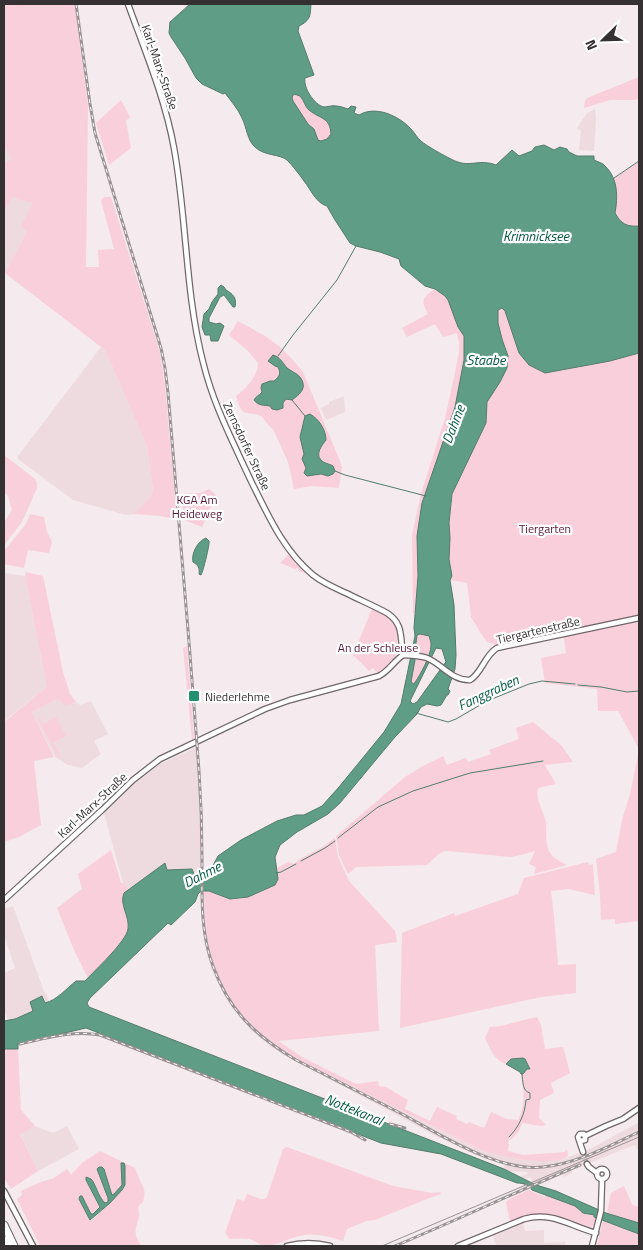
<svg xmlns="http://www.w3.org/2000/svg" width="643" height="1250" viewBox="0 0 643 1250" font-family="'Titillium Web',sans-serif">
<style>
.built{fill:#eedbe0}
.green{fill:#f9cfdc;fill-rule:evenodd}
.water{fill:#609d86;stroke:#537c6d;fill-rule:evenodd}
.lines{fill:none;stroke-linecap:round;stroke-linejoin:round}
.stream{stroke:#537c6d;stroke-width:1}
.secondary-tunnel{stroke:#cfc5c8;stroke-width:4.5;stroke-dasharray:4.5 2;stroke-linecap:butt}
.secondary-casing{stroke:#706669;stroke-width:7}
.highway-casing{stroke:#706669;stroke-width:9}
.secondary{stroke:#fff;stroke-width:4.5}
.highway{stroke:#fff;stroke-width:7}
.tram{stroke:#9a9294;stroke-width:1}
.rail-casing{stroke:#9a9294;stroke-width:3}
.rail{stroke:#fff;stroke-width:1;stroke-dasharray:4;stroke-linecap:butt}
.poi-dot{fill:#23906f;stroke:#fff;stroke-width:2}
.labels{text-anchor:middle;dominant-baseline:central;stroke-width:4.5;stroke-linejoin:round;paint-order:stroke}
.street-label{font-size:12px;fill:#353032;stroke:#fff}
.park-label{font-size:12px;fill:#591533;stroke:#fff}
.poi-label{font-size:12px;fill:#353032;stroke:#fff;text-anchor:start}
.water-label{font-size:14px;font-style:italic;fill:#075b44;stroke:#fff}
</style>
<rect width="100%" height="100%" fill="#f5eaed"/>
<!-- built -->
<g class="built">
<path d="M 595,109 L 596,119 L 594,151 L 579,150 L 581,131 L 577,128 L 587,113 Z"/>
<path d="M 4,146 L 41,204 L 5,273 L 4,272 Z"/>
<path d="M 101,347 L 105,350 L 147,446 L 153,490 L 151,497 L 135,514 L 126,515 L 73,500 L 18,459 L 18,456 Z"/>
<path d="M 344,396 L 345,412 L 326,420 L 321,408 L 329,404 L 329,402 Z"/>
<path d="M 4,573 L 25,576 L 47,687 L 4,721 Z"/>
<path d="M 58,699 L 66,706 L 76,702 L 80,705 L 91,701 L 108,734 L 94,741 L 101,754 L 82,768 L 68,765 L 55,757 L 32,712 Z"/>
<path d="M 197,744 L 202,811 L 204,890 L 208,944 L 218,975 L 239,1012 L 258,1032 L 276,1046 L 297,1059 L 481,1150 L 552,1160 L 566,1158 L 592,1148 L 639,1122 L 639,1149 L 637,1149 L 635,1145 L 571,1170 L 572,1173 L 564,1177 L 563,1174 L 536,1185 L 530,1181 L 533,1180 L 530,1177 L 524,1179 L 520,1176 L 528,1174 L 527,1172 L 506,1171 L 504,1169 L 505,1164 L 440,1138 L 288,1057 L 271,1047 L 251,1030 L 232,1008 L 223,993 L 211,968 L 203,934 L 201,881 L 196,879 L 191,869 L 167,870 L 165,863 L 129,890 L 123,883 L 104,813 L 120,799 L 135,783 L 160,764 L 195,748 L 195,745 Z"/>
<path d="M 13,906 L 45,994 L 46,993 L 49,1002 L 45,1003 L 43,997 L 33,1011 L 15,1019 L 8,1021 L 4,1009 L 4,973 L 15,968 L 4,935 L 4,909 Z"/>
<path d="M 35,1126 L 53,1133 L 67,1126 L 79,1149 L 38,1171 L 20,1133 Z"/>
<path d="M 523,1223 L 525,1231 L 544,1230 L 544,1243 L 565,1242 L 565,1246 L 497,1246 L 493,1236 L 494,1234 Z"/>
</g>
<!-- green -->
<g class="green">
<path d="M 4,4 L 75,4 L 88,106 L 86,267 L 99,267 L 98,250 L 114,249 L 101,201 L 104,197 L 111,197 L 160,352 L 165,386 L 176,510 L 170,518 L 160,516 L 134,514 L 151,497 L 153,490 L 147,446 L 105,350 L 5,273 L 27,231 L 21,226 L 33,203 L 23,200 L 22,201 L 14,197 L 9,200 L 12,199 L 5,209 L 4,208 L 5,203 L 4,198 L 4,164 L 12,159 L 4,146 Z"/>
<path d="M 639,77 L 639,99 L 634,100 L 610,100 L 584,108 L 585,101 L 587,98 Z"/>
<path d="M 294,94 L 300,96 C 303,99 304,104 307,107 C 317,117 330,117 331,134 L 327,139 L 321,141 L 318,140 L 316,133 L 312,126 L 308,124 L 293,101 L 292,97 Z"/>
<path d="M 121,100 L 130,117 L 126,121 L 131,148 L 109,165 L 96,123 Z"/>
<path d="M 639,161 L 639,226 C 627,227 621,224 614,213 L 616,204 L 614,178 Z"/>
<path d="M 435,289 L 445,296 L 448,300 L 458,326 L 464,336 L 464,360 L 455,407 L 439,457 L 417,536 L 418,575 L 416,613 L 413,613 L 412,535 L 421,494 L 445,418 L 455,373 L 459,352 L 459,342 L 457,333 L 443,337 L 435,324 L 407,337 L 402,328 L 428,314 C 420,300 423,297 435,289 Z"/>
<path d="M 502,308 L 505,310 L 507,316 L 545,373 L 610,361 L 639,353 L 639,749 L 618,711 L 598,711 L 597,689 L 545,683 L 541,658 L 566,653 L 563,630 L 534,637 L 532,636 L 497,645 L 487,642 L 480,632 L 471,617 L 467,583 L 450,580 L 452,576 L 449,559 L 450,538 L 449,523 L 452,494 L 485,423 L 487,402 L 500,382 L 507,352 L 502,339 L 498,324 L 498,310 Z"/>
<path d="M 238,321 L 265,336 L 280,347 L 292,359 L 303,372 L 340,461 L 342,467 L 339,488 L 312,486 L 294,489 L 288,462 L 273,429 C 268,426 266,421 262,417 C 255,411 245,417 240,408 C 238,404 238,400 236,396 C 246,389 258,376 258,363 L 248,351 L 229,335 ZM 278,356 L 288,369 L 299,377 L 289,399 L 286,399 L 283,403 L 270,406 L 261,405 L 256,397 L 259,395 L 266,382 L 274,381 L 279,375 L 280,372 L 278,366 ZM 305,416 C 319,424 323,424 326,440 C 322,445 314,457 322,462 C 325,463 328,463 330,464 L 328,476 L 321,474 L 311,476 L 304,473 L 306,468 L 302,459 L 304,454 L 300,437 Z"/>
<path d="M 4,455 L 35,479 L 37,483 L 37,488 L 22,522 L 4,545 L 4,523 L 12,510 L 8,496 L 4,492 Z"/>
<path d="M 209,489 L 216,495 L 202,527 L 184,520 L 182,494 L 200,493 Z"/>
<path d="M 30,514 L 44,517 L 47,532 L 52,542 L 49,553 L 28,550 L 24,568 L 4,564 L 4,551 L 26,524 Z"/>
<path d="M 290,553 L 306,571 L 306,573 L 298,571 L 299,569 L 296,568 L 295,569 L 280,563 Z"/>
<path d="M 26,572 L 43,576 L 63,672 L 70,694 L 76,702 L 66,706 L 58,699 L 32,712 L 54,757 L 34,761 L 41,825 L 19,837 L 4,842 L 4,722 L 47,687 L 25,576 Z"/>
<path d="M 372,609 C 379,612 388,615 393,622 C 396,626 397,632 397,637 C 399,654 393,666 378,674 L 373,668 L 369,671 L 353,655 Z"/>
<path d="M 420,634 L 429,637 C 435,652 422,671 414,684 L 411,682 L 415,660 L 414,658 L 417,635 Z"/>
<path d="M 187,646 L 194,738 L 192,740 L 183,648 Z"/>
<path d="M 56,717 L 66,736 L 53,743 L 60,756 L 58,757 L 38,719 L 40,718 L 43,724 Z"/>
<path d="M 533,722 L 562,746 L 573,762 L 545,765 L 556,784 L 538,788 C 535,800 544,811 546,823 C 547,833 544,845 551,854 C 555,859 561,862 567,865 L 534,874 L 536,867 L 529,864 L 535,851 L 521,855 L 511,857 L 448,851 C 439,851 434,859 427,865 L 356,867 L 348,874 L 339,855 L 336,836 L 405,777 L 421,767 L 443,756 L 447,765 L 466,758 L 468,762 L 491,754 L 489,750 L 519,739 L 516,728 Z"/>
<path d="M 639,751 L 639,921 L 615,924 L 615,919 L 601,920 L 600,895 L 596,859 L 616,852 L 622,820 L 630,794 Z"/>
<path d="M 335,838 L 338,857 L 349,881 L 395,931 L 397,942 L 375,945 L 379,1031 L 279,1041 L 278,1043 L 280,1042 L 302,1057 L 356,1084 L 378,1081 L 379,1086 L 386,1087 L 408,1100 L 405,1109 L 430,1121 L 437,1107 L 457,1116 L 456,1119 L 467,1124 L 469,1122 L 484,1128 L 491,1112 L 507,1119 L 518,1120 C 526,1105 524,1091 521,1074 L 523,1074 L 527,1069 L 530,1069 L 507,1062 L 506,1064 C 494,1060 490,1049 485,1038 L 490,1027 C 506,1026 521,1020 537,1017 L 541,1025 L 545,1049 L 563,1047 L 570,1073 L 551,1083 L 554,1093 L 540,1100 L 539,1118 L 546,1125 L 541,1126 L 522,1123 L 519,1131 L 511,1140 L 509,1137 L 508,1144 L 509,1142 L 508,1151 L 523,1155 L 565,1152 L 566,1150 L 567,1149 L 568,1156 C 550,1168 501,1156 481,1150 L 297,1059 C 288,1053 279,1049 271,1042 C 239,1018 216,983 208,944 C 205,927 205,908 204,890 C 214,891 222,898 231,899 C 248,900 264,887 278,879 L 277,868 L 288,862 L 294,864 L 298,860 L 321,848 Z"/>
<path d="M 111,850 L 121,883 L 123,883 L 129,890 C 115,900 131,916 128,930 C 124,944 98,967 88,978 L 74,950 L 57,908 L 82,889 L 78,874 Z"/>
<path d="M 588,862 L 589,865 L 593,864 L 595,895 L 568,889 L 551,891 L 554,916 L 558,965 L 576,964 L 576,993 L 541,997 L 400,1028 L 402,933 L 454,913 L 455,916 L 518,894 L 524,878 Z"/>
<path d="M 4,1049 L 18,1049 L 21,1110 L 35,1126 L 20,1134 L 38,1171 L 11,1189 L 4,1178 Z"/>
<path d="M 287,1147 L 393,1186 L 432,1193 L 440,1192 L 441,1194 L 432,1197 L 375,1220 L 366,1221 L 347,1229 L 343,1241 C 330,1237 313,1232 300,1236 C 285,1239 278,1246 262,1246 C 250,1236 245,1239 230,1239 L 225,1233 L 237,1199 L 244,1201 L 247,1194 L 261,1199 L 264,1199 L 267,1197 L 283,1149 Z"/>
<path d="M 100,1151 L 135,1168 L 141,1183 C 145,1189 146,1196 142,1203 L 140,1204 L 138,1207 C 142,1220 134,1224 136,1235 C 136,1239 140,1242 141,1246 L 40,1246 L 17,1199 L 22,1195 L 21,1191 L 41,1182 L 54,1178 L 67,1169 L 71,1175 L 82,1163 ZM 121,1164 L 122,1190 L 110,1203 L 92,1220 L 90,1220 L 79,1199 L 80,1197 L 82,1196 L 91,1214 L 92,1214 L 100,1207 L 86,1180 L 92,1179 C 95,1187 98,1197 104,1203 L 108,1202 L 108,1198 L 97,1169 L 104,1169 L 111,1192 L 112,1195 L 114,1194 L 122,1185 Z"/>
<path d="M 624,1186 L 632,1204 L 637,1207 L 639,1204 L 639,1223 L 607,1213 L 611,1193 Z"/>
<path d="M 529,1190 L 545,1197 L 546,1195 L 575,1206 L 583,1213 L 596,1217 L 594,1225 L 590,1227 L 552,1214 L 527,1215 L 510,1222 L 506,1202 L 511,1198 Z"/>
<path d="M 603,1220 L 639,1234 L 639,1246 L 597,1246 Z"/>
</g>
<!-- water -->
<g class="water">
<path d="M 190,4 L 311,4 C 310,16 311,20 299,26 L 298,31 L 314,75 L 305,78 C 303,87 314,105 324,107 C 328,107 332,105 336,106 C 340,106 345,108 348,109 L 351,106 L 356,107 L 354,113 L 359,115 C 376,105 399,116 411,129 C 415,133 417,138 421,141 C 425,145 451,160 458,162 C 468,166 479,161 488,163 C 491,163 493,164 496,165 L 512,150 L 519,156 L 532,151 L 535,147 L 544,145 L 554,150 L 560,147 L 567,149 L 569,152 L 577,156 L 594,156 L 594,160 C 598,162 603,163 605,166 C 618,178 618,197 615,213 C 621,224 627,227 639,226 L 639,353 L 610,361 L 545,373 L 529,365 L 519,353 L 505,311 L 502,308 L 498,310 L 498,323 L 502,339 L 508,356 L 507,368 L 500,382 L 487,402 L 486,423 L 452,494 L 449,523 L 450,538 L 449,559 L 452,576 L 450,580 L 454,605 L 456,655 L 455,669 L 448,689 L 450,691 L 448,695 L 447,695 L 441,705 L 437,706 L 427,704 L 421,707 L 417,714 L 395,737 L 340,803 L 328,814 L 297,832 L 280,845 L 275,857 L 278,879 L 275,885 L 248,897 L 230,899 L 209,891 L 201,891 L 198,894 L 195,902 L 171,925 L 168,923 L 90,998 L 87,1003 L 89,1007 L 504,1169 L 536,1185 L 556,1191 L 606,1213 L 639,1223 L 639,1234 L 594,1217 L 594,1215 L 583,1213 L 575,1206 L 532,1190 C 530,1185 523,1183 517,1183 L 441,1154 L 381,1143 L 86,1028 L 18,1044 L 18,1049 L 4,1049 L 4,1021 L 15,1019 L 33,1011 L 30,1002 L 42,996 L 45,1003 C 57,1000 66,989 76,981 L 85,981 C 95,970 126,942 128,929 C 130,916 119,905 124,893 L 165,863 L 167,870 L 192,869 L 196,879 L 201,881 L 206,879 L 218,856 L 241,840 L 277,821 L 296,815 L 304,815 L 322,806 L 339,787 L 384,732 L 401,704 L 415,636 L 414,628 L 418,576 L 417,536 L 422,503 L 455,407 L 464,360 L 464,336 L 458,327 L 448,300 L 445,296 L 435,289 L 425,286 L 401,266 L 399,259 L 380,252 L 356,246 L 350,243 L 335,220 L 327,206 C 316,203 311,190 304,181 C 299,174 293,166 287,160 C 280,154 264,156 255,147 C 247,140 247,128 242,118 C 238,109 231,101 225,93 L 223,94 L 202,84 L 196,78 L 185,58 L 171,37 L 169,33 L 170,22 ZM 294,94 L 300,96 C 304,100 305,107 309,110 C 320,119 330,117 331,134 L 327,139 L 321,141 L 318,140 L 314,129 L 308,124 L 293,101 L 292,97 ZM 420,634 L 429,636 C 430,640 431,641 431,645 C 431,656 420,675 414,684 L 411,682 L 415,660 L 414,658 L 417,635 ZM 436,648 L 442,649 L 446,662 L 445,663 L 417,702 L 413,704 L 410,701 Z"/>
<path d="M 221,285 L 224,287 L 226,290 C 233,294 237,298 235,307 L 233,307 L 224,295 L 220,297 L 209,318 L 209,322 L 216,324 L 220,323 L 224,326 L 218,341 L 211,341 L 210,335 L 205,335 L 202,327 L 204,314 L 209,309 L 212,302 L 218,294 L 218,288 Z"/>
<path d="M 273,355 C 280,357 282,362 287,368 C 291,371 296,373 300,377 C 308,388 300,394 292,400 L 286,399 L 283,403 L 283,408 L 277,410 L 272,409 L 270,406 C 264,405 258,406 254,400 C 256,396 259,396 262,392 L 261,388 L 262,384 L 270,381 L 274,381 C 280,376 281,373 278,367 L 275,366 L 268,361 Z"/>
<path d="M 310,414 C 319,419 326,430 326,440 C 322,445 315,454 321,460 C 323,463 330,464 333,466 L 335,471 L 333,474 L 328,476 L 321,474 L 307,476 L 304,473 L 306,468 L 302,459 L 304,454 L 300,437 L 305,416 Z"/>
<path d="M 206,538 C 207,539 208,540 209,541 C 210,544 203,572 201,575 L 199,574 C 200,568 198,565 193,562 C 191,553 198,541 206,538 Z"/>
<path d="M 523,1058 L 525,1059 L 530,1069 L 527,1069 L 523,1074 L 521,1074 L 520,1072 L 506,1064 L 511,1059 Z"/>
<path d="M 121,1163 L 124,1163 L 125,1166 L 125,1185 L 122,1190 L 110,1203 L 90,1220 L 79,1199 L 80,1196 L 82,1196 L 91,1214 L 93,1214 L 100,1207 L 86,1180 L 86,1177 C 88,1178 89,1178 91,1179 C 95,1182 98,1197 105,1203 L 108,1202 L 108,1198 L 97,1169 L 99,1167 L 102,1167 L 104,1169 L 111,1192 L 112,1195 L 114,1194 L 122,1185 Z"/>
</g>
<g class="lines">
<!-- stream -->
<g class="stream">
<path d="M 614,178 L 639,161"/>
<path d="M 278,356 L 293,335 L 337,280 L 356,246"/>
<path d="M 292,400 L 305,416"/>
<path d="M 335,471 L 345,475 L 426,496"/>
<path d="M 578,685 L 601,687 L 627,692 L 639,691"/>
<path d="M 416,713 L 448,722 L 456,719 L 487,701 L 529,684 L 542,681 L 575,684"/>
<path d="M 338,838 L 378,807 L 413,791 L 470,773 L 543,761"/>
<path d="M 301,861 L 325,848 L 335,841"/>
<path d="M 276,873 L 281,872 L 296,864"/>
<path d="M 509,1137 C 519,1127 525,1114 526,1100 L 530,1099 L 530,1093 C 522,1091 523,1081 522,1074"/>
</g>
<!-- secondary-tunnel -->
<path class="secondary-tunnel" d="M 583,1152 L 587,1164"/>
<defs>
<g id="secondary">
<path d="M 128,4 C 145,51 165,98 174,148 C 187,219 185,292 203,362 C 213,404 233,442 251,481 C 268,515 283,550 313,575 C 323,583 335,588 346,593 C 360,600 374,606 387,613 C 404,624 400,638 403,655"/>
<path d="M 403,655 C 408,655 422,656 427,658 C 442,664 452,681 470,680 C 482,673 484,656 497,648 L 639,618"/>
<path d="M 4,900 L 102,810 L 133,780 L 160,759 L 265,709 L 290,700 L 379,676 C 389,671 394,661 403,655"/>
<path d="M 585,1136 L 606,1126 L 623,1119 L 639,1108"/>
<path d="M 580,1141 L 585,1140 L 585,1137 L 584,1134 L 580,1134 L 578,1137 L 583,1152"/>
<path d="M 587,1164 L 589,1167 L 597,1173"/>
<circle cx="602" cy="1174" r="5"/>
<path d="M 4,1191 L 33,1246"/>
<path d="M 287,1246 C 302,1242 315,1242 330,1246"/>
<path d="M 458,1246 L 524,1219 C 552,1211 570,1226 596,1233"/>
<path d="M 592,1246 L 601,1211 L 602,1180"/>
</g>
<g id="highway">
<path d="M 4,1225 L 14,1246"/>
<path d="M 4,1240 L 7,1246"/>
</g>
</defs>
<!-- secondary casing -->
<use href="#secondary" class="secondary-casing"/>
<!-- highway casing -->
<use href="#highway" class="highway-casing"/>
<!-- secondary -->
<use href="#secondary" class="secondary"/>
<!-- highway -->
<use href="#highway" class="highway"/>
<!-- tram -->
<path class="tram" d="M 382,1246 L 639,1137"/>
<defs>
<g id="rail">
<path d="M 76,4 L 90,104 L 95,133 L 161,348 L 165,368 L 168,393 C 175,476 182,559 189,642 C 192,685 196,728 199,771 C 201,800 202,829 202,858 C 202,894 200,932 213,966 C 229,1011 256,1036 296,1060 C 332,1078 367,1096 402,1114 C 441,1135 498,1172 543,1167 C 576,1164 609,1146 639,1132"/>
<path d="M 20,1044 C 47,1038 73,1030 100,1035 L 351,1132 L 365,1140"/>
<path d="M 390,1124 L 405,1128"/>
<path d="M 395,1246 C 457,1220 518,1191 580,1165"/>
</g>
</defs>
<!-- rail casing -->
<use href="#rail" class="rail-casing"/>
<!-- rail -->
<use href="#rail" class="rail"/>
</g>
<!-- markers -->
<rect class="poi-dot" x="188" y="690" width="12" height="12" rx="2.5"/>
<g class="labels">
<!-- street labels -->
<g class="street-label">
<text transform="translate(160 67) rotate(71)">Karl-Marx-Straße</text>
<text transform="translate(247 446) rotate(65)">Zernsdorfer Straße</text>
<text transform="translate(538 630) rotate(-13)">Tiergartenstraße</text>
<text transform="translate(92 805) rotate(-43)">Karl-Marx-Straße</text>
</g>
<!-- park labels -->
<g class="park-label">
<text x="197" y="499">KGA Am<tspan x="197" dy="14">Heideweg</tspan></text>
<text x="545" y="528">Tiergarten</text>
<text x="378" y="647">An der Schleuse</text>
</g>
<!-- poi labels -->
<g class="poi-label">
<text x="205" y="696">Niederlehme</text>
</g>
<!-- water labels -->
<g class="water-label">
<text x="536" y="235">Krimnicksee</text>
<text x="486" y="359">Staabe</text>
<text transform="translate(453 424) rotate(-69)">Dahme</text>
<text transform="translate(488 692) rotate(-25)">Fanggraben</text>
<text transform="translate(202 874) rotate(-27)">Dahme</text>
<text transform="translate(354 1109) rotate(22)">Nottekanal</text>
</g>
</g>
<!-- border -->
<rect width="643" height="1250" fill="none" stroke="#353032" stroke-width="10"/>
<!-- north arrow -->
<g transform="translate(603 40) rotate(247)" stroke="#ffffff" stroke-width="4" paint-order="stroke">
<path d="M0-4L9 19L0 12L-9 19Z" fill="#353032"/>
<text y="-8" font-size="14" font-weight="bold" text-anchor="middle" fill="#353032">N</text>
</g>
</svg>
